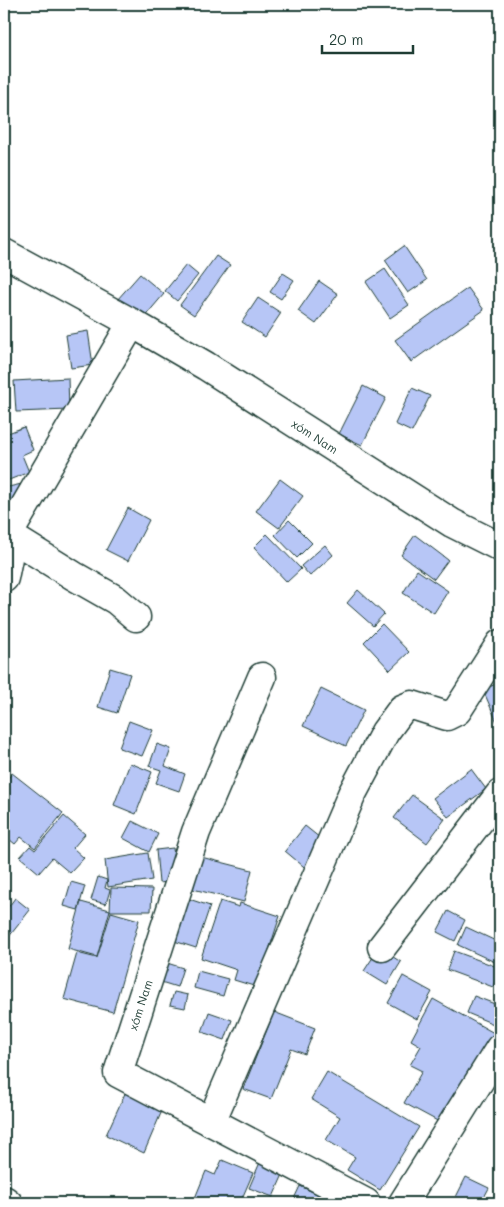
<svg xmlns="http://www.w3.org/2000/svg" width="504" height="1207" viewBox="0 0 504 1207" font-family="Mali,sans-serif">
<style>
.building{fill:#b7c6f6;stroke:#1f3d34}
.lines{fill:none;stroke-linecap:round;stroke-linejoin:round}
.minor-casing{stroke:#1f3d34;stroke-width:31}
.minor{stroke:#fff;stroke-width:28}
.labels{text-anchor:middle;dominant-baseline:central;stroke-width:4.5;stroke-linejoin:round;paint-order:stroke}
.street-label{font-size:12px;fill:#1f3d34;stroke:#fff}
</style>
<rect width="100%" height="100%" fill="#fff"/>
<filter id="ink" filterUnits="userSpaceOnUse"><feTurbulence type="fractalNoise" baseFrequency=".02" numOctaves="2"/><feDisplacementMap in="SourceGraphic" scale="10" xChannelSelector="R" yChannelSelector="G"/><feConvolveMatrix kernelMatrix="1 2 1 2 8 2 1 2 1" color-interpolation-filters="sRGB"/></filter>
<g filter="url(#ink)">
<!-- building -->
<g class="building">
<path d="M 404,246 L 427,280 L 408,293 L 385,260 Z"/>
<path d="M 216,256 L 230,265 L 194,315 L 180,305 Z"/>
<path d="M 186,265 L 198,275 L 177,301 L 165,291 Z"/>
<path d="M 385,269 L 409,305 L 390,318 L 366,282 Z"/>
<path d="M 283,273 L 294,280 L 281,299 L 270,292 Z"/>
<path d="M 140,274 L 164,294 L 141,321 L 117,300 Z"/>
<path d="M 319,281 L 338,294 L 316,324 L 298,311 Z"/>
<path d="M 468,288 L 484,310 L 411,362 L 395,340 Z"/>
<path d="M 258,298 L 281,313 L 265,337 L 242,322 Z"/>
<path d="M 88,331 L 93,365 L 71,368 L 66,335 Z"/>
<path d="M 68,378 L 69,410 L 16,412 L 14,381 Z"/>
<path d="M 363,386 L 386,398 L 362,445 L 339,434 Z"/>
<path d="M 412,388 L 430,396 L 412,432 L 395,424 Z"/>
<path d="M 4,422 L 8,433 L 24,427 L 33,450 L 22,455 L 29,472 L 4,482 Z"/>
<path d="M 280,479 L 303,496 L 279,528 L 256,511 Z"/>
<path d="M 26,483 L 30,497 L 4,503 L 4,488 Z"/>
<path d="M 128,508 L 149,520 L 128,561 L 106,550 Z"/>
<path d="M 289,520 L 312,543 L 297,558 L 275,535 Z"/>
<path d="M 267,534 L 301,569 L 287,582 L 254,547 Z"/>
<path d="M 415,535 L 448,560 L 434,579 L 401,555 Z"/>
<path d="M 325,545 L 333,555 L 310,576 L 301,566 Z"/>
<path d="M 417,570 L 448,591 L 434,613 L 403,593 Z"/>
<path d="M 358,590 L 384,614 L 373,626 L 347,603 Z"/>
<path d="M 382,624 L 409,652 L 390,670 L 364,642 Z"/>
<path d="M 110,668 L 130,674 L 117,713 L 98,707 Z"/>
<path d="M 500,682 L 500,729 L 483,690 Z"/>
<path d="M 321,689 L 364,710 L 346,746 L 303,726 Z"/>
<path d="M 129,721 L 153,730 L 142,756 L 119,748 Z"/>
<path d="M 157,744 L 171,749 L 165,766 L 185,774 L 179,791 L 156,783 L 161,770 L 149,766 Z"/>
<path d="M 130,763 L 152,772 L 136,814 L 114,805 Z"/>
<path d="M 471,769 L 486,789 L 448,817 L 433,798 Z"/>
<path d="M 12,773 L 63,813 L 35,848 L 21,837 L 15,844 L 4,835 L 4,784 Z"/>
<path d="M 412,795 L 445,819 L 427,843 L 394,818 Z"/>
<path d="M 64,816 L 85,834 L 73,848 L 84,858 L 70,873 L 52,858 L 39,873 L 20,857 L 30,846 L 35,850 Z"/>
<path d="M 132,821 L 158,834 L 149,852 L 123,838 Z"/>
<path d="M 305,826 L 330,846 L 309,871 L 285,851 Z"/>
<path d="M 173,848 L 176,881 L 159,883 L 156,850 Z"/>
<path d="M 148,853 L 152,880 L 108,887 L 105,860 Z"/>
<path d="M 201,857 L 252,870 L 244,902 L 193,889 Z"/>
<path d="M 98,877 L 107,880 L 105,888 L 110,890 L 106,904 L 91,900 Z"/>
<path d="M 71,882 L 85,886 L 78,910 L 64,906 Z"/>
<path d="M 111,888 L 152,889 L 151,911 L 110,911 Z"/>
<path d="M 15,898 L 30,910 L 4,943 L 4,913 Z"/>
<path d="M 186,898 L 210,906 L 196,948 L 171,940 Z"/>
<path d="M 220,901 L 239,907 L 240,903 L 280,916 L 257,987 L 234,980 L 237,970 L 201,958 Z"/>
<path d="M 81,902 L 110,910 L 97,957 L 68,949 Z"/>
<path d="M 448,911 L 465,920 L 455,941 L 437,932 Z"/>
<path d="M 111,912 L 139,920 L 113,1012 L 64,999 L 77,953 L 97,958 Z"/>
<path d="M 466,927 L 500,943 L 500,960 L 499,964 L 458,945 Z"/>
<path d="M 379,948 L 401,962 L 387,985 L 364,971 Z"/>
<path d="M 454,951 L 500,968 L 493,987 L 447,970 Z"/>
<path d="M 167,963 L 183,968 L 177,987 L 161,982 Z"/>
<path d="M 198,971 L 228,979 L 223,996 L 194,988 Z"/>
<path d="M 403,976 L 432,992 L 417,1019 L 388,1003 Z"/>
<path d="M 174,992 L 188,995 L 185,1008 L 170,1005 Z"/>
<path d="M 474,996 L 500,1006 L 500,1014 L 496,1025 L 467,1013 Z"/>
<path d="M 433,999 L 494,1033 L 443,1124 L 404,1103 L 422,1071 L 410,1065 L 421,1046 L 411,1040 Z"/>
<path d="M 209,1012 L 232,1020 L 225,1040 L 202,1032 Z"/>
<path d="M 274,1012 L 315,1028 L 305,1054 L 291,1049 L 271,1099 L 243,1089 Z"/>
<path d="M 327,1072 L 419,1127 L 380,1190 L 347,1170 L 355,1157 L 326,1140 L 340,1117 L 311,1099 Z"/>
<path d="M 127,1089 L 164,1106 L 144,1153 L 106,1135 Z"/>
<path d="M 222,1160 L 253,1173 L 240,1203 L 207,1203 L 195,1198 L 206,1171 L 215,1175 Z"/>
<path d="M 261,1160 L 285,1170 L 273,1197 L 249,1188 Z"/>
<path d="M 466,1177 L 489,1188 L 481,1203 L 453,1203 Z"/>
<path d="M 300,1186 L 336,1203 L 292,1203 Z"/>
</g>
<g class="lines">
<defs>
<g id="minor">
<path d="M 4,253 L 132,323 L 8,535 L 4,535"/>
<path d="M 132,323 L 206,366 L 452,523 L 500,547"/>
<path d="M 8,535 L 74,576 L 116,600 L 136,617"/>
<path d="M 4,578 L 8,558 L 8,535"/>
<path d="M 262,677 L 196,832 L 118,1073 L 366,1203"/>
<path d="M 382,947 L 500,794"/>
<path d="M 211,1122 L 352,794 L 385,732 L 402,709 L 412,705 L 447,716 L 457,711 L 500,644"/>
<path d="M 4,1200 L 8,1203"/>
<path d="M 403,1203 L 500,1048"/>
</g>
</defs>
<!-- minor casing -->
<use href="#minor" class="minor-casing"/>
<!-- minor -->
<use href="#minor" class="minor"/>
</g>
</g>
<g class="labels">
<!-- street labels -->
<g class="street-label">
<text transform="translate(315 436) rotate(33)">xóm Nam</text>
<text transform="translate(140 1005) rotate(-72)">xóm Nam</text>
</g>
</g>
<!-- margin -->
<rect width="504" height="1207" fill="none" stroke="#fff" stroke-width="20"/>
<rect x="10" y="10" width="484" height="1187" fill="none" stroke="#1f3d34" stroke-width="2" filter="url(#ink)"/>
<!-- scale -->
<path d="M322 45v8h91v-8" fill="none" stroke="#1f3d34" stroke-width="2.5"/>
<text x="329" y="45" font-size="15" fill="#1f3d34" stroke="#ffffff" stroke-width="4" paint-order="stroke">20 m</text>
</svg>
